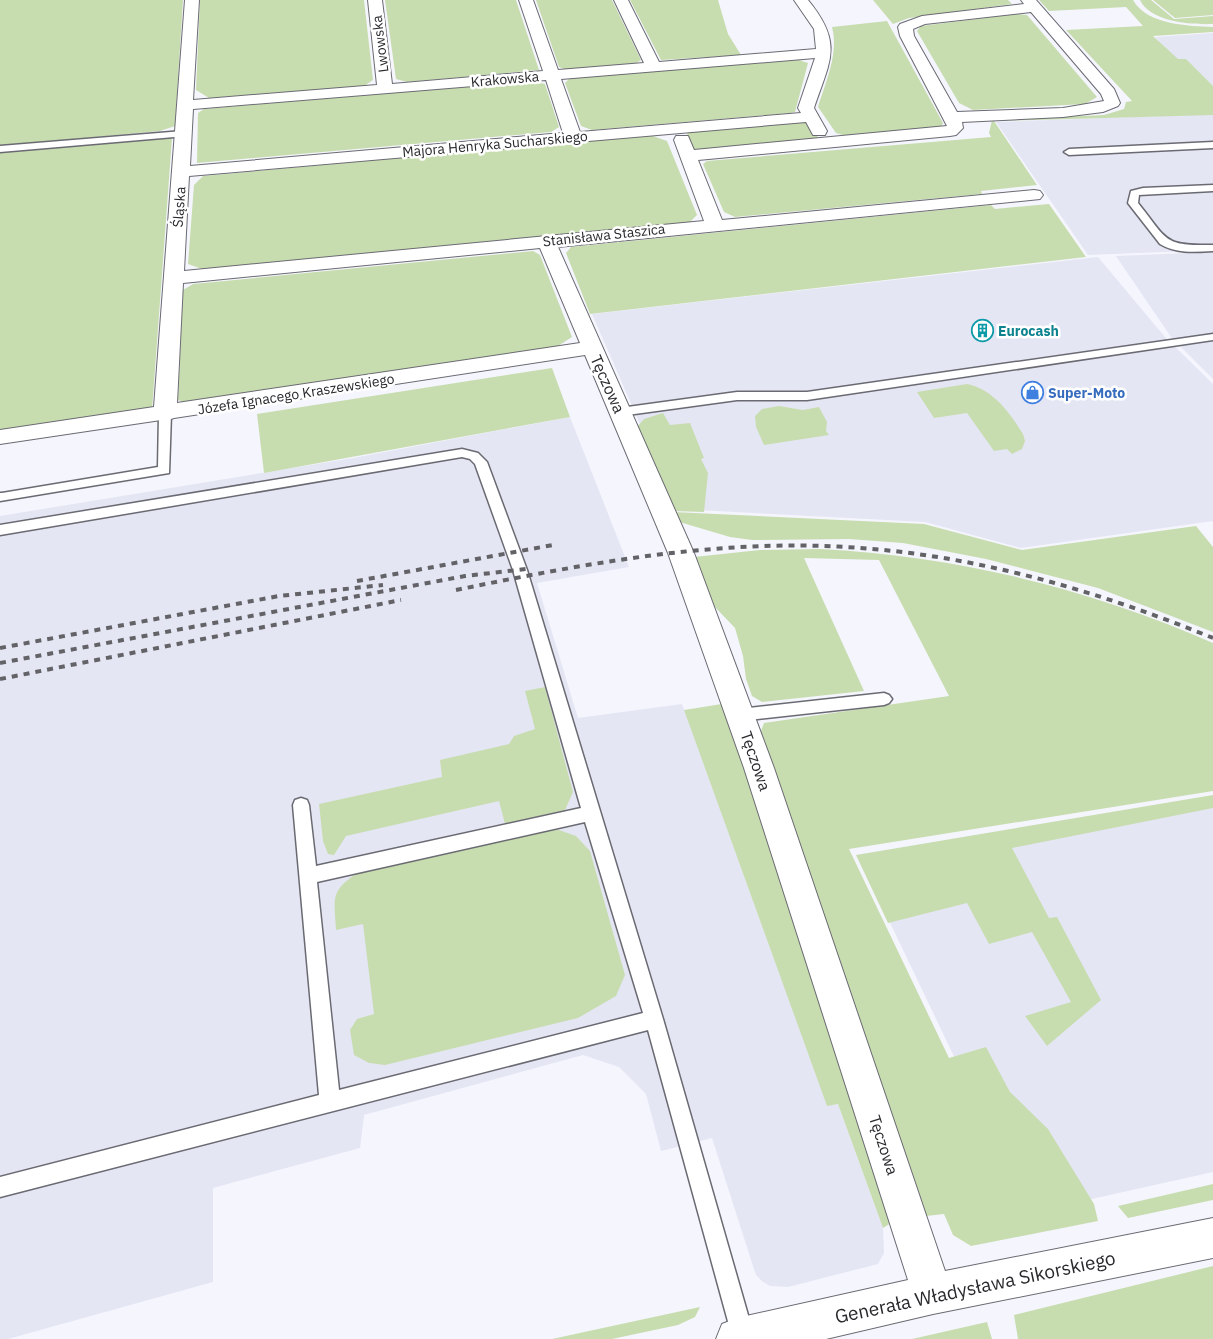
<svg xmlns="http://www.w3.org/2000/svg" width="1213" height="1339" viewBox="0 0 1213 1339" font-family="'IBM Plex Sans',sans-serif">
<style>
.built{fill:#e5e6f4}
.green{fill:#c8ddaf}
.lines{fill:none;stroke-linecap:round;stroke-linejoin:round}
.service-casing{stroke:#6a6a73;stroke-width:3}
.minor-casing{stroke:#6a6a73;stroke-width:2}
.service{fill:#fff;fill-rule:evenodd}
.minor{fill:#fff;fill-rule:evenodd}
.rail{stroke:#626267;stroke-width:4;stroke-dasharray:6 6;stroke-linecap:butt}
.labels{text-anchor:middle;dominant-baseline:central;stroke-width:5;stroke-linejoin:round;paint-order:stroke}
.far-street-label{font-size:14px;fill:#29292d;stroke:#fff}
.far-culture-label{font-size:14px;font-weight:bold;fill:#0d838f;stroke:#fff;text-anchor:start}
.far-shop-label{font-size:14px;font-weight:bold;fill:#366cbe;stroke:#fff;text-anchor:start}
.street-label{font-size:16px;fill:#29292d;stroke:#fff}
.near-street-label{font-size:19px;fill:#29292d;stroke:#fff}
</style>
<rect width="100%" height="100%" fill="#f5f5fe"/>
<!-- built -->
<g class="built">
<path d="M 1213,33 L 1213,100 L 1155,37 Z"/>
<path d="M 1213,114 L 1213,250 L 1088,255 L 996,122 Z"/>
<path d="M 1213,252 L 1213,379 L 1171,337 L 1116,256 Z"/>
<path d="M 1098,257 L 1165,337 L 1213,384 L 1213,521 L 1021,548 L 925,522 L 677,509 L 592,314 Z"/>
<path d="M 570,417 L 629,567 L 537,583 L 578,718 L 682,704 L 827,1105 L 838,1104 L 883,1228 L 884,1253 L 878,1264 L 788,1287 L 770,1286 L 763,1282 L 756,1275 L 752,1263 L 712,1138 L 661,1151 L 646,1094 L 619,1067 L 583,1055 L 364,1115 L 360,1148 L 213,1188 L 213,1282 L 8,1339 L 0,1339 L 0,516 L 353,458 Z"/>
<path d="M 1213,799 L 1213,1172 L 1029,1213 L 859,858 Z"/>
</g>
<!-- green -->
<g class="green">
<path d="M 0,0 L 183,0 L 175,126 L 160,131 L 0,146 Z"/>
<path d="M 200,0 L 364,0 L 373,80 L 364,86 L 209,98 L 196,90 Z"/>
<path d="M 385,0 L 516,0 L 539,70 L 407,82 L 396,79 Z"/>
<path d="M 536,0 L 612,0 L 641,60 L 635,64 L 567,70 L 559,67 Z"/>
<path d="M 630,0 L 718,0 L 728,34 L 741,55 L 661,60 Z"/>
<path d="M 873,0 L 1008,0 L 1012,4 L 909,18 L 893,24 Z"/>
<path d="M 1039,0 L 1133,0 C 1147,25 1189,26 1213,27 L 1213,32 L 1153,36 L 1178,59 L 1186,59 L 1213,86 L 1213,115 L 994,121 L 1037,185 L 981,191 L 982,194 L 735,217 L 724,212 L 703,164 L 707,161 L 991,137 L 989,133 L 992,120 L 1104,115 L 1124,109 L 1126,102 L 1132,101 L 1066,30 L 1143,26 L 1126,7 L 1049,11 Z"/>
<path d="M 1140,0 L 1151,0 L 1174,19 L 1213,16 L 1213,24 C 1192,25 1150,22 1140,0 Z"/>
<path d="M 1153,0 L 1213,0 L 1213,15 L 1175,18 Z"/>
<path d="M 1016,14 L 1027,15 L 1097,97 L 1085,104 L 973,110 L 959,103 L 917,31 L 921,26 Z"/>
<path d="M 887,21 L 943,123 L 941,127 L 846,136 L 836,133 L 818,107 C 826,81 839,53 832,27 Z"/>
<path d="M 799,60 L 808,63 L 795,112 L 790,113 L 592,130 L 581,126 L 565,83 L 570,78 Z"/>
<path d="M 533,81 L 545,84 L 559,127 L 551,132 L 197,163 L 198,113 L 204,109 Z"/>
<path d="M 805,122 L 810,124 L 818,136 L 816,139 L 698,151 L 693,148 L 687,134 L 689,132 Z"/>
<path d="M 650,135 L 667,141 L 697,215 L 690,222 L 202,269 L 188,264 L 194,185 L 203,176 Z"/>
<path d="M 172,138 L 152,410 L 0,431 L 0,153 Z"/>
<path d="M 1049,204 L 1086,257 L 590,314 L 566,253 L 571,247 L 991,205 L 995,209 Z"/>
<path d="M 533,251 L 540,255 L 572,337 L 558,346 L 186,403 L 178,400 L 183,290 L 193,284 Z"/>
<path d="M 552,368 L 570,417 L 264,473 L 257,414 Z"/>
<path d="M 967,384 C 993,389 1010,413 1023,434 L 1025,441 L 1022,449 L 1012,454 L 1007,449 L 994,451 L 967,413 L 934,418 L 917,392 Z"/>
<path d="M 779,406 L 803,410 L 819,407 L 827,422 L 826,431 L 829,435 L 764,445 L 756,427 L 755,416 L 762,409 Z"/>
<path d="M 663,413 L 670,425 L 690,423 L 704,458 L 701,459 L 708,473 L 704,512 L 672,511 L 637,427 L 644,419 Z"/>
<path d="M 673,512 L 924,524 L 1022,550 L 1196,526 L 1213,547 L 1213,632 L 1098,588 L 986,559 L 903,543 L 849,539 L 752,540 L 730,537 L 676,521 Z"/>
<path d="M 820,549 C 956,556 1088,588 1213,643 L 1213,791 L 849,849 L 949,1058 L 986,1047 L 1010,1092 L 1048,1129 L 1094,1204 L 1098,1221 L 971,1246 L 953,1235 L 944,1214 L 926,1216 L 761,731 L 764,723 L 949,696 L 879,560 L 804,558 L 864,691 L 762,702 L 752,696 L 746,679 L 743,656 L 735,628 L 713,605 L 694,557 L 760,550 Z"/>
<path d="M 545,687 L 573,792 L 565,810 L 505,824 L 499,801 L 346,836 L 334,855 L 328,854 L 323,841 L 319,804 L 442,777 L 440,760 L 509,744 L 514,736 L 535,729 L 525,691 Z"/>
<path d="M 728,703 L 891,1223 L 883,1228 L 838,1104 L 827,1106 L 684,710 Z"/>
<path d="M 1213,795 L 1213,808 L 1012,848 L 1049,918 L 1057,917 L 1101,1000 L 1047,1046 L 1025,1016 L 1071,1002 L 1032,932 L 989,944 L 967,903 L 888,923 L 856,855 Z"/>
<path d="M 559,830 L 576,836 L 590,851 L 625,975 L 616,996 L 578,1018 L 385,1065 L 369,1063 L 354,1055 L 350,1030 L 357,1019 L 374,1014 L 363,924 L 336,930 C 334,896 330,891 360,871 L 542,831 Z"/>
<path d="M 1213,1184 L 1213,1200 L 1128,1218 L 1118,1206 Z"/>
<path d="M 1213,1266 L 1213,1339 L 1018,1339 L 1014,1315 Z"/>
<path d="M 700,1307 L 695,1317 L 678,1325 L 612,1339 L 552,1339 Z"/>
<path d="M 987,1322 L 992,1339 L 912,1339 Z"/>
</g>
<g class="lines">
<defs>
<g id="service">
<path d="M 183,131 L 188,134 L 186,136 L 0,152 L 0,146 Z"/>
<path d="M 1213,142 L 1213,148 L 1069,155 L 1064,152 L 1069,149 Z"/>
<path d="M 1213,185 L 1213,191 L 1139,195 L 1138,203 C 1168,240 1162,246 1213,245 L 1213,251 C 1195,252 1177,254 1160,244 L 1128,203 L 1131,191 L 1143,188 Z"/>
<path d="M 1213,334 L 1213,340 L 807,400 L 737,400 L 620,416 L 614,412 L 620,408 L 737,392 L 807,392 Z"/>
<path d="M 165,410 L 171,414 L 169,473 L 0,501 L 0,493 L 2,493 L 158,467 L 159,414 Z"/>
<path d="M 462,449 L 478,453 L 487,462 L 527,570 L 663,1019 L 754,1336 L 753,1339 L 733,1339 L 732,1336 L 648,1030 L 0,1197 L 0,1177 L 319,1095 L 293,805 L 295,800 L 301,798 L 307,800 L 309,805 L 316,866 L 581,808 L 513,570 L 475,464 L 470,459 L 462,457 L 0,535 L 0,525 ZM 585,822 L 643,1013 L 339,1090 L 317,882 Z"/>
<path d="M 884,693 L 889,695 L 892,699 L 889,703 L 884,705 L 740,721 L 735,719 L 732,715 L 735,711 L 740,709 Z"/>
</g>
<path id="minor" d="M 185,0 L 199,0 L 193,100 L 377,85 L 368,0 L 382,0 L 392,84 L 543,71 L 519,0 L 533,0 L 558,70 L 644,63 L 614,0 L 628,0 L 659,62 L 816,49 L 814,29 L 794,0 L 808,0 C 844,44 830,60 814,108 L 827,131 L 825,135 L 813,135 L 806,122 L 189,176 L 184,271 L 704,221 L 674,140 L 676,136 L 688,136 L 694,150 L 947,126 L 900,36 L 898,27 L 900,24 L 922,16 L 1024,4 L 1021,0 L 1036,0 L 1114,89 L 1120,103 L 1118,106 L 1103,112 L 1063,117 L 962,122 L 963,128 L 956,135 L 950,136 L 698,160 L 722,220 L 1034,190 L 1040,191 L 1043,195 L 1040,199 L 558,247 L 694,553 L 774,768 L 945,1271 L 1213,1218 L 1213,1258 L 933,1314 L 826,1339 L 716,1339 L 722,1324 L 737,1318 L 908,1280 L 744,768 L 668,553 L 585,355 L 174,418 L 165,421 L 161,420 L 0,444 L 0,430 L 154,407 ZM 1031,12 L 1101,94 L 1104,101 L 1063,108 L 957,112 L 914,36 L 913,29 L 925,24 ZM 815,58 L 798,108 L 801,113 L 580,132 L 561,79 ZM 546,80 L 563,133 L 190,166 L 193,109 ZM 540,248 L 580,343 L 177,403 L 183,283 Z"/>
</defs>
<!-- service casing -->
<use href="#service" class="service-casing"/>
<!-- minor casing -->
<use href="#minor" class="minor-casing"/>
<!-- service -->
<use href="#service" class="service"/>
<!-- minor -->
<use href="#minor" class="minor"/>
<!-- rail -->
<g class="rail">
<path d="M 357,581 L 553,545"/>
<path d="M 456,590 C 583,564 715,539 845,547 C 973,554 1095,590 1213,638"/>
<path d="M 0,648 L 279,596 L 383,585"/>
<path d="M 0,663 L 465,576 L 526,569"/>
<path d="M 0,679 L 401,600"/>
</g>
</g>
<!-- icons -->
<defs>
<symbol id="building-ring" viewBox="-11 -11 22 22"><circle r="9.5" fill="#fff" stroke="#0f9aa8" stroke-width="1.5"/><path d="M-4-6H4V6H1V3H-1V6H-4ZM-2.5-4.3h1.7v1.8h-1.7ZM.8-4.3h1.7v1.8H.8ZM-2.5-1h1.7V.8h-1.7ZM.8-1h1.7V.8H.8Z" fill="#0f9aa8"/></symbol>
<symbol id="shop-ring" viewBox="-11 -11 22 22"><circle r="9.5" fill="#fff" stroke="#3f7fe0" stroke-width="1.5"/><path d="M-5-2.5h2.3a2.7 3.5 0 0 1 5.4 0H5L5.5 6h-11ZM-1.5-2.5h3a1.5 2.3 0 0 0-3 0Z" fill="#3f7fe0"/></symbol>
</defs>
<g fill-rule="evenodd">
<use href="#building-ring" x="970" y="318" width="25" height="25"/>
<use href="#shop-ring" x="1020" y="380" width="25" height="25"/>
</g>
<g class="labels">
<!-- far-street labels -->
<g class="far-street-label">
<text transform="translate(380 44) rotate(-97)">Lwowska</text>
<text transform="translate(505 79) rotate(-5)">Krakowska</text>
<text transform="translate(495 144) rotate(-5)">Majora Henryka Sucharskiego</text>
<text transform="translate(179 207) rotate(-86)">Śląska</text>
<text transform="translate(604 235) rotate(-6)">Stanisława Staszica</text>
<text transform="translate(296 394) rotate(-9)">Józefa Ignacego Kraszewskiego</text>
</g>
<!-- far-culture labels -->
<g class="far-culture-label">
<text x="998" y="331">Eurocash</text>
</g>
<!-- far-shop labels -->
<g class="far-shop-label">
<text x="1048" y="393">Super-Moto</text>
</g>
<!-- street labels -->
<g class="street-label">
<text transform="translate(608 384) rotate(66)">Tęczowa</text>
<text transform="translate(756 761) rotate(71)">Tęczowa</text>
<text transform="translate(884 1145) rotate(72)">Tęczowa</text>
</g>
<!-- near-street labels -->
<g class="near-street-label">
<text transform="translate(975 1287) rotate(-12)">Generała Władysława Sikorskiego</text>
</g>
</g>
</svg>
